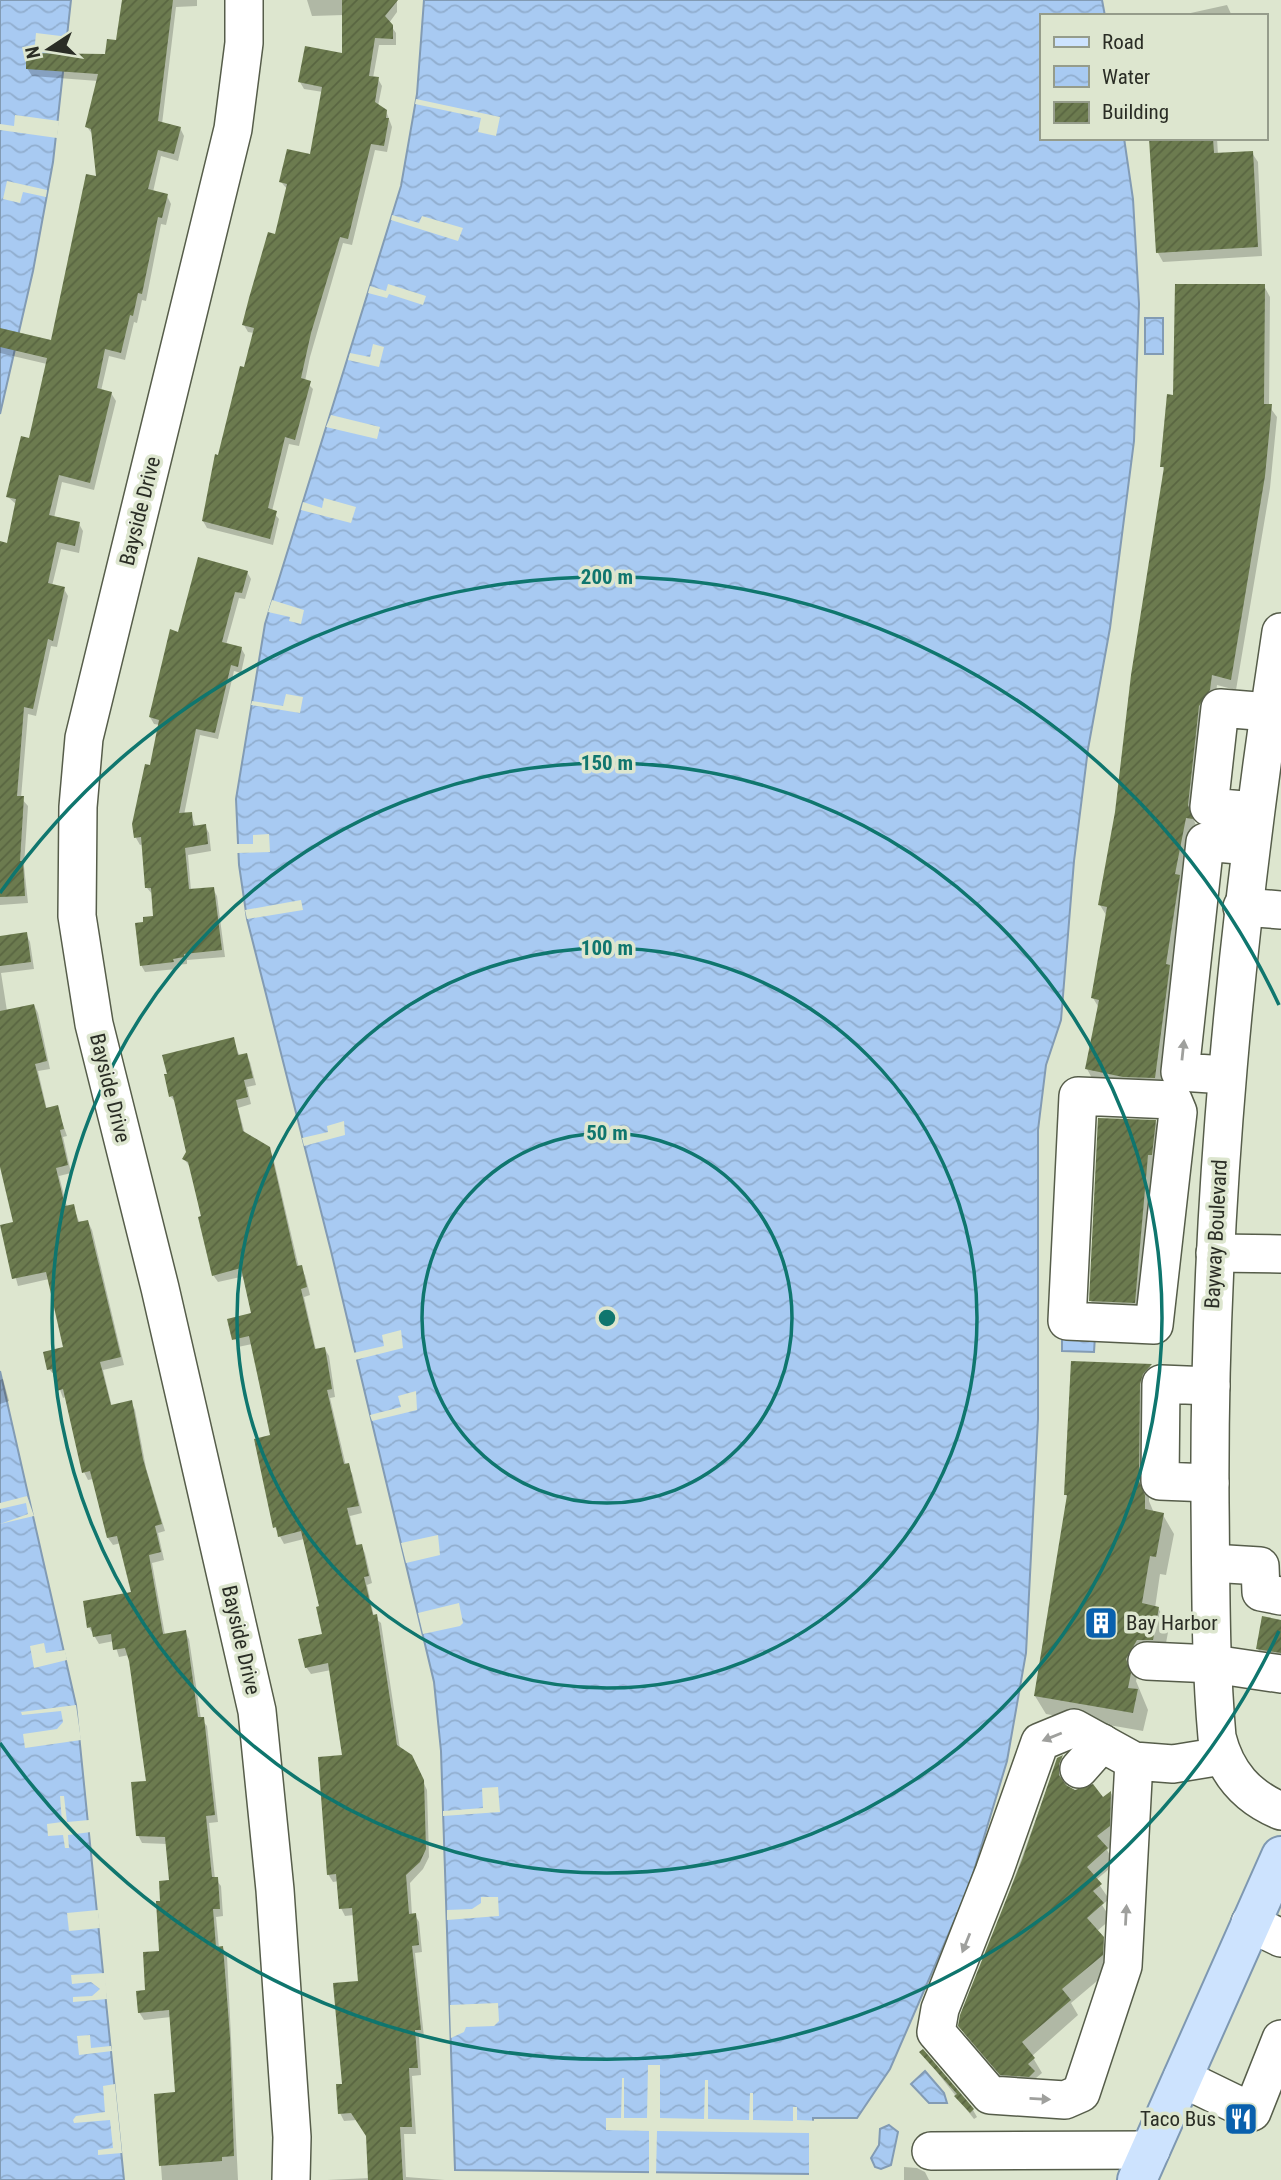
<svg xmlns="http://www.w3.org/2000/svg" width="1281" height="2180" viewBox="0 0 1281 2180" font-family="'Roboto Condensed',sans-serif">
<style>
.water{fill:url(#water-waves);stroke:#829bb4;stroke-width:2}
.pier{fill:#dde6cf}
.shadow{fill:#0003}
.building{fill:url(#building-hatch)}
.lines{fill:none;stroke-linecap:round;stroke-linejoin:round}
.minor-casing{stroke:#565d4a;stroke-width:40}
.major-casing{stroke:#7e98b1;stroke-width:42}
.minor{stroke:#fff;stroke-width:37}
.major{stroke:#cde3fe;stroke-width:38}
.oneway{fill:#9fa09d}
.ring{fill:none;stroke:#0f766e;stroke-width:3.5}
.labels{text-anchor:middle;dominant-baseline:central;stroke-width:7;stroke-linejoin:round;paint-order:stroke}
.street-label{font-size:21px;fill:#2a2d25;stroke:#dde6cf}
.poi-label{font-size:21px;fill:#2a2d25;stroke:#dde6cf;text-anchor:start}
.centre{fill:#0f766e;stroke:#dde6cf;stroke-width:3.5}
.ring-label{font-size:21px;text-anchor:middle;font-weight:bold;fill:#0f766e;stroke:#dde6cf;stroke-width:7;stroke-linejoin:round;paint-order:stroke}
</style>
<defs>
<pattern id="water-waves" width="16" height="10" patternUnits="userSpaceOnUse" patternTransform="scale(1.75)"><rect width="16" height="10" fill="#a8caf2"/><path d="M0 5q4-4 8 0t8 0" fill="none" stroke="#91aecf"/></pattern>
<pattern id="building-hatch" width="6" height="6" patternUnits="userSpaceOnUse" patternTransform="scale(1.75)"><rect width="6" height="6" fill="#6c7b4f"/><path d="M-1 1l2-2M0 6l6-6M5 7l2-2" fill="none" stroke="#596541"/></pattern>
</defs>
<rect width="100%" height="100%" fill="#dde6cf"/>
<!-- water -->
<g class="water">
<path d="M 0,0 L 71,0 L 53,162 L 33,271 L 0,414 Z"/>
<path d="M 424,0 L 1102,0 L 1105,16 L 1041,16 L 1041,138 L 1124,138 L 1133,199 L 1139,304 L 1134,441 L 1110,628 L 1088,749 L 1074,861 L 1061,1020 L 1046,1065 L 1038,1130 L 1038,1419 L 1026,1653 L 1007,1761 L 969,1887 L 890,2069 L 857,2118 L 813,2118 L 813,2174 L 455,2170 L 441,1751 L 434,1682 L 331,1251 L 247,919 L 239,865 L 236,799 L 265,624 L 401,186 L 417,94 Z"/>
<rect x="1145" y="318" width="18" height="36"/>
<path d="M 1062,1335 L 1095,1336 L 1094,1352 L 1062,1351 Z"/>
<path d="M 0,1371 L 76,1705 L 124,2180 L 0,2180 Z"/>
<path d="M 925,2071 L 944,2093 L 947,2103 L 929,2103 L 911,2084 Z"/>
<path d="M 889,2125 L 898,2132 L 891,2165 L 881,2169 L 875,2167 L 871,2158 L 879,2145 L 880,2129 Z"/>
</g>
<!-- pier -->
<g class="pier">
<path d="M 36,33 L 69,37 L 67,54 L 38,51 L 37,55 L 34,54 Z"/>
<path d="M 416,99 L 500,117 L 496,136 L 478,132 L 481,118 L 415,104 Z"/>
<path d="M 15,115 L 59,121 L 57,138 L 0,130 L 0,124 L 14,126 Z"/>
<path d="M 7,181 L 47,190 L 46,197 L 23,192 L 20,203 L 3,199 Z"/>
<path d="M 392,215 L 419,223 L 422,216 L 463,228 L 458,241 L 391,220 Z"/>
<path d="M 388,284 L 426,296 L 423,305 L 389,294 L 387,298 L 368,293 L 370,286 L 386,291 Z"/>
<path d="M 373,344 L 384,347 L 379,367 L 348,360 L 350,353 L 370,357 Z"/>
<path d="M 331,415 L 380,427 L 377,439 L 326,427 Z"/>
<path d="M 324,498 L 356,507 L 351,523 L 301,510 L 303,502 L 322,508 Z"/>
<path d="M 272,600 L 304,610 L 301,624 L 289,621 L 290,617 L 268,612 Z"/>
<path d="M 286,694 L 303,697 L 300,713 L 251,705 L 252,701 L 283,706 Z"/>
<path d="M 269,834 L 270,852 L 237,853 L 237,844 L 253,844 L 253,835 Z"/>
<path d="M 301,900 L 303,910 L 247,919 L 245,910 Z"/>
<path d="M 344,1121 L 345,1135 L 304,1146 L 302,1138 L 328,1132 L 327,1126 Z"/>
<path d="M 401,1330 L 403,1348 L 355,1360 L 353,1353 L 384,1346 L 382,1335 Z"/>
<path d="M 416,1391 L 417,1410 L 372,1421 L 370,1415 L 401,1407 L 398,1396 Z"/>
<path d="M 27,1496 L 34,1516 L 0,1524 L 28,1514 L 26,1503 L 0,1509 L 0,1503 Z"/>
<path d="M 438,1535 L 440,1555 L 406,1563 L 401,1543 Z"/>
<path d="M 459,1603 L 463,1623 L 460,1626 L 423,1634 L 418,1613 Z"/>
<path d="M 44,1643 L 46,1653 L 65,1650 L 67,1660 L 34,1668 L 30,1646 Z"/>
<path d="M 76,1705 L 81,1740 L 25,1748 L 23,1734 L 57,1729 L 63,1722 L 61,1711 L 22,1715 L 21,1712 Z"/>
<path d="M 498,1787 L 500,1812 L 443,1816 L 443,1811 L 483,1808 L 482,1788 Z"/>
<path d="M 60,1796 L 64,1796 L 67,1822 L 89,1820 L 91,1832 L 68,1835 L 69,1848 L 65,1848 L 63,1835 L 48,1836 L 47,1824 L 62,1822 Z"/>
<path d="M 481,1897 L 498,1897 L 499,1916 L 447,1920 L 447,1910 L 472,1909 L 481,1903 Z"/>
<path d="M 98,1910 L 100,1928 L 69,1931 L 67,1913 Z"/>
<path d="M 105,1973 L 107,1999 L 73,2002 L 73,1997 L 92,1996 L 100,1989 L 91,1982 L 72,1984 L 71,1975 Z"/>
<path d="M 498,2003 L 499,2021 L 494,2026 L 466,2027 L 464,2032 L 451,2038 L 450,2005 Z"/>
<path d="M 90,2035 L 91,2048 L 111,2046 L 112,2051 L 79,2055 L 77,2036 Z"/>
<path d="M 648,2065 L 660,2065 L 660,2118 L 704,2119 L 705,2080 L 708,2080 L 708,2119 L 749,2120 L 750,2093 L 753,2093 L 753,2120 L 793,2121 L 793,2107 L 797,2107 L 797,2120 L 844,2122 L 816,2121 L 814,2177 L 809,2177 L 809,2133 L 657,2131 L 656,2176 L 649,2176 L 649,2131 L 606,2130 L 606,2118 L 621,2118 L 622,2078 L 624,2078 L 624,2118 L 647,2118 Z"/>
<path d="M 115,2084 L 122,2153 L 98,2155 L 98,2150 L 113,2148 L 110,2120 L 74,2123 L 73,2120 L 76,2116 L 105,2112 L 103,2086 Z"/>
</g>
<!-- shadow -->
<g class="shadow">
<path d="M 123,0 L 197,0 L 197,6 L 176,7 L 162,124 L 180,128 L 184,136 L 178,161 L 161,156 L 153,192 L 167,196 L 171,204 L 166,225 L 161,224 L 146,301 L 142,300 L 137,323 L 134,322 L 125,360 L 109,356 L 101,391 L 111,393 L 116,401 L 94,490 L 62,482 L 54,518 L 79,524 L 83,531 L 79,553 L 61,549 L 52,586 L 64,589 L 68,596 L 57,647 L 51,646 L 36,716 L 28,714 L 21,798 L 28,806 L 24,866 L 28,903 L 0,905 L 0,554 L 8,545 L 17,505 L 8,497 L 30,440 L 47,364 L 0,353 L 0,330 L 52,342 L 98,179 L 93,135 L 87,127 L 98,81 L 32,76 L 27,68 L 107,56 L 118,42 Z"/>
<path d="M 307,0 L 397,0 L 397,12 L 389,23 L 396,33 L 396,45 L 379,45 L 373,78 L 378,79 L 382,86 L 378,106 L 386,111 L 392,127 L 387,152 L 375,150 L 352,245 L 343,243 L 310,357 L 305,381 L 313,389 L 299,446 L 289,444 L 272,511 L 279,519 L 273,545 L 207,528 L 203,521 L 254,333 L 248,332 L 244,325 L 277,236 L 288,190 L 281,182 L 311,156 L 323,92 L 304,89 L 300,82 L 344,55 L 344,15 L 312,16 Z"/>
<path d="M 1227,5 L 1232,16 L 1177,16 Z"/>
<path d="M 1150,138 L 1217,138 L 1218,155 L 1252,153 L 1258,162 L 1262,256 L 1163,262 L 1158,253 Z"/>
<path d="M 1264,286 L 1270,297 L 1269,406 L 1277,417 L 1270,488 L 1236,690 L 1217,685 L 1215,701 L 1204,717 L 1193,817 L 1197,829 L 1191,828 L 1182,881 L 1185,888 L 1172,971 L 1176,977 L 1160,1088 L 1093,1080 L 1087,1069 L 1099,1008 L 1093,998 L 1106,915 L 1100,905 L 1116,812 L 1165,471 L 1162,466 L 1175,397 Z"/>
<path d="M 247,572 L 251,579 L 245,599 L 239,598 L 226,645 L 241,648 L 245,655 L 241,673 L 234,671 L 218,739 L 200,735 L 184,815 L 191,814 L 196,827 L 205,826 L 209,833 L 211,851 L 188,855 L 191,891 L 213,889 L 217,896 L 225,957 L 187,960 L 187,964 L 176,965 L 177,969 L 145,972 L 141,965 L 155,917 L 153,895 L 147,888 L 144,844 L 140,845 L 136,838 L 160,725 L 154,724 L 150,717 L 180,634 Z"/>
<path d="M 26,934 L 30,942 L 34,969 L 1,973 L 7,1011 L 34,1005 L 38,1013 L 50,1069 L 38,1071 L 47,1110 L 57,1107 L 67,1136 L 63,1137 L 71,1173 L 59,1176 L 67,1207 L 73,1206 L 80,1224 L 88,1222 L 92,1230 L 124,1365 L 103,1370 L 112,1407 L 131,1402 L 135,1410 L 146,1468 L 165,1531 L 158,1533 L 164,1560 L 152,1563 L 165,1635 L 185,1632 L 189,1639 L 201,1719 L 207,1726 L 218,1822 L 209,1823 L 215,1879 L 221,1886 L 223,1916 L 216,1917 L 219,1948 L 223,1948 L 227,1956 L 238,2180 L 162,2180 L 156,2096 L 177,2094 L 171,2017 L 144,2020 L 139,2012 L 161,1953 L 162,1903 L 171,1882 L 167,1844 L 142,1843 L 138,1835 L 148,1782 L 129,1655 L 119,1657 L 114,1641 L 99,1644 L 89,1627 L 133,1594 L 121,1543 L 113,1545 L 108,1538 L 93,1479 L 88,1480 L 84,1472 L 66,1397 L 63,1398 L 55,1376 L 49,1369 L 65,1348 L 49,1279 L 18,1286 L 2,1227 L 15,1224 L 0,1160 L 0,938 Z"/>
<path d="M 233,1039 L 240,1057 L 246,1055 L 250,1062 L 256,1085 L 247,1087 L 251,1104 L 238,1108 L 245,1134 L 269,1148 L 273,1157 L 299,1268 L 305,1275 L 310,1295 L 304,1297 L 316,1350 L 325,1349 L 329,1356 L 335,1397 L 330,1398 L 346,1466 L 352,1473 L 362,1513 L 350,1516 L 357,1546 L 361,1546 L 365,1553 L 372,1583 L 367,1585 L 374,1617 L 381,1623 L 400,1749 L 415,1765 L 427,1790 L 429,1857 L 423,1869 L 410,1883 L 412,1915 L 415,1915 L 419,1922 L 422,1952 L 415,1953 L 424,2037 L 419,2037 L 421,2075 L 412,2076 L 416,2134 L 404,2134 L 406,2177 L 445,2180 L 327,2180 L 370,2178 L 368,2137 L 357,2120 L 344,2121 L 340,2113 L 359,1983 L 354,1915 L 345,1916 L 341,1908 L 339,1881 L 333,1882 L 328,1874 L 344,1756 L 331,1670 L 311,1674 L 306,1667 L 325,1636 L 321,1608 L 304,1539 L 284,1544 L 275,1527 L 272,1437 L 252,1344 L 238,1347 L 229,1320 L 253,1314 L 245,1276 L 218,1282 L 213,1275 L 191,1168 L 184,1159 L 187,1153 L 176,1103 L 171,1097 Z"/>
<path d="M 1155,1122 L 1163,1137 L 1143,1317 L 1099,1315 L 1091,1301 Z"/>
<path d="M 1072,1362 L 1150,1366 L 1161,1384 L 1150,1404 L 1149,1501 L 1154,1513 L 1163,1515 L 1174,1534 L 1166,1575 L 1160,1574 L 1155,1608 L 1158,1608 L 1169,1627 L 1163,1659 L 1139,1670 L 1136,1681 L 1148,1710 L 1143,1731 L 1046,1714 L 1035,1696 L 1069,1499 L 1066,1495 Z"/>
<path d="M 3,1379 L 9,1401 L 0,1404 L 0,1380 Z"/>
<path d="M 1281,1621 L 1281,1657 L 1260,1652 L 1258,1649 Z"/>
<path d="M 1062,1757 L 1070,1771 L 1066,1787 L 1103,1800 L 1111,1793 L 1119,1807 L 1117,1841 L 1107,1850 L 1115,1864 L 1096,1880 L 1109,1899 L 1102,1905 L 1111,1919 L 1096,1932 L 1111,1953 L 1110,1970 L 1071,2003 L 1078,2015 L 1032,2056 L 1042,2073 L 1036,2078 L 1042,2087 L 1010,2089 L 969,2041 L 960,2026 L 1058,1759 Z"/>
<path d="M 922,2053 L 973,2110 L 977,2117 L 974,2119 Z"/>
<path d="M 904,2167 L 917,2168 L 925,2172 L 929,2180 L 904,2180 Z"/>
</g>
<!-- building -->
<g class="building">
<path d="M 122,0 L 173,0 L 158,121 L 181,127 L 174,154 L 158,150 L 148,189 L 168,194 L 162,218 L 158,217 L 142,294 L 138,293 L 133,316 L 130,315 L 121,353 L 105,349 L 97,388 L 112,392 L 90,483 L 59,475 L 49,515 L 80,522 L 75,546 L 57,542 L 48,583 L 65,587 L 53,641 L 48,639 L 33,709 L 24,707 L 17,796 L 24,796 L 20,861 L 23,861 L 25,896 L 0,897 L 0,541 L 7,543 L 16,499 L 6,497 L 21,436 L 29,438 L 47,358 L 0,347 L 0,328 L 51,340 L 86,174 L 96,176 L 91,129 L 85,127 L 98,74 L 26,69 L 26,53 L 105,54 L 107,39 L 116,40 Z"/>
<path d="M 342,0 L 398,0 L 385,16 L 393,25 L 393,39 L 375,38 L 369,76 L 379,77 L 375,102 L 387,110 L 386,118 L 389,118 L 384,146 L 371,144 L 348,239 L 340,237 L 311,333 L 301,378 L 311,381 L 295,440 L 285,437 L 268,508 L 277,511 L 270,539 L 202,521 L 215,454 L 218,455 L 240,366 L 244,367 L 254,328 L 242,325 L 249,298 L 268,232 L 275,234 L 287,184 L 279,182 L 287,149 L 310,154 L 322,87 L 298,82 L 305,46 L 342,53 Z"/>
<path d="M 1149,138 L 1213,138 L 1214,153 L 1253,151 L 1258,247 L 1156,253 Z"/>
<path d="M 1175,284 L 1265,284 L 1264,404 L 1272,404 L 1265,476 L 1231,680 L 1212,675 L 1210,690 L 1199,706 L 1188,805 L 1193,819 L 1186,818 L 1175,874 L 1180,875 L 1166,964 L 1170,965 L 1155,1078 L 1123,1077 L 1085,1069 L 1099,1000 L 1091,998 L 1107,907 L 1098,905 L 1115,812 L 1131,675 L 1164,467 L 1160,467 L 1167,394 L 1173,395 Z"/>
<path d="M 198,557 L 248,571 L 242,593 L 235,592 L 222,642 L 242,647 L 238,667 L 231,665 L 215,733 L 196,729 L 179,813 L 192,812 L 193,826 L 206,824 L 208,844 L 185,848 L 189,889 L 214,887 L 222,950 L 184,954 L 184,957 L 173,959 L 174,962 L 140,966 L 135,923 L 143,922 L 143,917 L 153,916 L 151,888 L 145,888 L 141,837 L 134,838 L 132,824 L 145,764 L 150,765 L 159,720 L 149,717 L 170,629 L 178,632 Z"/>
<path d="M 27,932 L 31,962 L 0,966 L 0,936 Z"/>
<path d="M 34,1004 L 47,1061 L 35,1064 L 46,1108 L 58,1105 L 64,1129 L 60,1130 L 68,1165 L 56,1168 L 65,1206 L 74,1204 L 78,1222 L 88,1220 L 121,1357 L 100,1362 L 111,1405 L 132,1400 L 143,1459 L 162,1524 L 155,1526 L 161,1552 L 149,1555 L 163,1634 L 186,1630 L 198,1717 L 204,1717 L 215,1815 L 206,1816 L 212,1877 L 218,1877 L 220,1909 L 213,1909 L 216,1947 L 223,1946 L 230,2037 L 234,2156 L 222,2157 L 222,2161 L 159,2166 L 154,2094 L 175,2092 L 169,2010 L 138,2013 L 136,1991 L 145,1990 L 143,1952 L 159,1951 L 156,1901 L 160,1901 L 159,1881 L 169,1880 L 165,1837 L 136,1836 L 131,1782 L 146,1781 L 129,1661 L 125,1648 L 113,1650 L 111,1634 L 93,1637 L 91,1627 L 87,1628 L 83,1601 L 131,1592 L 117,1536 L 107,1538 L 90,1471 L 82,1473 L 63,1389 L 57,1391 L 52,1369 L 47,1370 L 43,1352 L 63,1347 L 46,1272 L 12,1279 L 0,1225 L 13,1222 L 0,1167 L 0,1011 Z"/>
<path d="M 234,1037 L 238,1055 L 247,1053 L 253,1078 L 244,1080 L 248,1097 L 236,1100 L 243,1131 L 270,1147 L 297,1266 L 302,1265 L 307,1287 L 301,1289 L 315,1349 L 325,1347 L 332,1389 L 327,1390 L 344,1464 L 349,1463 L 359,1506 L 347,1508 L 356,1545 L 362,1544 L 369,1576 L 364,1577 L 373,1615 L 377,1614 L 397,1745 L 412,1755 L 424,1780 L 426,1849 L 420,1862 L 406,1875 L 409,1914 L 416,1913 L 419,1945 L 412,1946 L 421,2030 L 415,2030 L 418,2068 L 409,2068 L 412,2127 L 400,2127 L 403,2180 L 368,2180 L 366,2136 L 351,2113 L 338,2114 L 336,2084 L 342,2084 L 333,1983 L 358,1981 L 352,1908 L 339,1909 L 336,1874 L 327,1875 L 318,1757 L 342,1755 L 328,1663 L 305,1668 L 298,1639 L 322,1634 L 316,1607 L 319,1606 L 301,1531 L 278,1537 L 276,1527 L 273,1528 L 254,1439 L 270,1435 L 261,1392 L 249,1336 L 232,1340 L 227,1319 L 251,1313 L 241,1268 L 212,1276 L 198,1217 L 201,1216 L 188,1162 L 182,1159 L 186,1152 L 173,1096 L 169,1097 L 164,1074 L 167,1074 L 162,1055 Z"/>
<path d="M 1098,1118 L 1156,1120 L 1152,1155 L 1148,1155 L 1135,1303 L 1089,1301 Z"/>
<path d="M 1071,1361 L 1152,1364 L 1143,1374 L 1140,1384 L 1139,1481 L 1145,1495 L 1145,1509 L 1164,1513 L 1156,1557 L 1150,1556 L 1142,1603 L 1159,1607 L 1153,1640 L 1137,1640 L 1126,1659 L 1131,1673 L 1128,1688 L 1138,1689 L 1133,1713 L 1034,1696 L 1067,1495 L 1064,1495 Z"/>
<path d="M 1262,1616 L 1281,1620 L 1281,1653 L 1256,1649 Z"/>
<path d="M 1063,1755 L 1059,1764 L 1059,1775 L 1066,1785 L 1075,1790 L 1093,1784 L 1103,1797 L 1111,1791 L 1110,1826 L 1097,1836 L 1108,1848 L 1087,1867 L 1102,1884 L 1093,1891 L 1104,1903 L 1087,1918 L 1104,1937 L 1103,1955 L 1062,1989 L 1071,2000 L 1022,2042 L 1035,2058 L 1028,2064 L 1035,2071 L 1029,2077 L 1000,2075 L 958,2026 L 960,2015 L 1022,1860 L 1057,1758 Z"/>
<path d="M 923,2049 L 974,2109 L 970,2113 L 954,2096 L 957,2094 L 919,2052 Z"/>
</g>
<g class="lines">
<defs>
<g id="minor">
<path d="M 244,0 L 244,43 L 233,129 L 84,738 L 78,807 L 77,916 L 94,1024 L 160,1288 L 257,1711 L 275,1890 L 292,2137 L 291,2180"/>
<path d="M 1281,632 C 1237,922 1208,1210 1210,1503 C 1211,1581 1210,1659 1217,1737 C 1226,1773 1247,1797 1281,1811"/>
<path d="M 1255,811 L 1209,807 L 1220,708 L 1269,712"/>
<path d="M 1242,907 L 1281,910"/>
<path d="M 1226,1075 L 1180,1072 L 1205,842 L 1250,846"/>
<path d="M 1078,1096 L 1173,1100 L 1178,1112 L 1154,1325 L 1067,1321 Z"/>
<path d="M 1215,1253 L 1281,1254"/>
<path d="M 1210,1483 L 1160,1481 L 1161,1384 L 1211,1386"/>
<path d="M 1211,1563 L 1260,1566 L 1261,1592 L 1281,1596"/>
<path d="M 1147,1661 L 1213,1664 L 1281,1674"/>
<path d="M 1134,1761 L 1123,1966 L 1081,2093 L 1065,2100 L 990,2095 L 936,2032 L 940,2009 L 994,1872 L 1040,1742 L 1074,1728 L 1134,1761 L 1173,1764 L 1222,1756"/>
<path d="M 1079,1769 L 1102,1743"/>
<path d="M 1250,1923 L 1281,1938"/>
<path d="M 1182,2078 L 1252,2112 L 1281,2039"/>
<path d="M 931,2151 L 1151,2150"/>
</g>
<path id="major" d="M 1137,2180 L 1281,1856"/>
</defs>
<!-- minor casing -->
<use href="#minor" class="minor-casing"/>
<!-- major casing -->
<use href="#major" class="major-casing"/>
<!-- minor -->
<use href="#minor" class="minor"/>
<!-- major -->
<use href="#major" class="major"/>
</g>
<!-- one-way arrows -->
<defs><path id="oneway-solid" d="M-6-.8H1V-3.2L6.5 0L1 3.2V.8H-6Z" transform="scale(1.75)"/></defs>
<g class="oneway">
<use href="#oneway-solid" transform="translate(1183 1050) rotate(-84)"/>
<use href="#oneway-solid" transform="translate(1052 1737) rotate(158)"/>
<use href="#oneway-solid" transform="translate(1126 1915) rotate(-87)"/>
<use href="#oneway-solid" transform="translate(966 1943) rotate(112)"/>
<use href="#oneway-solid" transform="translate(1040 2099) rotate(3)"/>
</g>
<!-- distance rings -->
<g class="ring">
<circle cx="607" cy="1318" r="185"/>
<circle cx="607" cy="1318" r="370"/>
<circle cx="607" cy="1318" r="555"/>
<path d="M1279 1631A741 741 0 0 1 0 1743M0 893A741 741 0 0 1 1279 1005"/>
</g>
<!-- icons -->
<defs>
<symbol id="building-square" viewBox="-11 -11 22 22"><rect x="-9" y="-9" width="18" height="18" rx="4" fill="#0960ad" stroke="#dde6cf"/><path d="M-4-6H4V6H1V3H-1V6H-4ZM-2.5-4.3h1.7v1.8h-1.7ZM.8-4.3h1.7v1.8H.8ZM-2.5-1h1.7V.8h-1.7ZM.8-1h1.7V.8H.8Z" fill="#fff"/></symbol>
<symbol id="restaurant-square" viewBox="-11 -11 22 22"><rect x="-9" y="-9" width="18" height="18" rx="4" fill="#0960ad" stroke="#dde6cf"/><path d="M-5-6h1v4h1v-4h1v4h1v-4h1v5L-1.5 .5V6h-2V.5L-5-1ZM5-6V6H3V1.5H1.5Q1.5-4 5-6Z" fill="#fff"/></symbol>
</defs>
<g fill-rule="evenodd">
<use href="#building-square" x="1082" y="1604" width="38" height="38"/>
<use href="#restaurant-square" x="1222" y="2100" width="38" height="38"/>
</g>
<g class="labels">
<!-- street labels -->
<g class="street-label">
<text transform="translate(140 511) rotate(-76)">Bayside Drive</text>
<text transform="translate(110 1088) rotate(76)">Bayside Drive</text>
<text transform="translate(1216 1234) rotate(-87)">Bayway Boulevard</text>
<text transform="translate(241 1640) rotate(77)">Bayside Drive</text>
</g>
<!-- poi labels -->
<g class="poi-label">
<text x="1126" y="1623">Bay Harbor</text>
<text x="1216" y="2119" text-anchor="end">Taco Bus</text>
</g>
</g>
<circle cx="607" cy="1318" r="10" class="centre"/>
<g class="ring-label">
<text x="607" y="584">200 m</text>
<text x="607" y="770">150 m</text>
<text x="607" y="955">100 m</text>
<text x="607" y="1140">50 m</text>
</g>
<!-- legend -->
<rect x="1040" y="14" width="228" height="126" fill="#dde6cf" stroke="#959c8b" stroke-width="2"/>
<rect x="1054" y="37" width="35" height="10" fill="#cde3fe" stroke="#959c8b" stroke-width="2"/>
<text x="1102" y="49" font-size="21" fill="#2a2d25">Road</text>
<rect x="1054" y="66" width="35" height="21" fill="url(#water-waves)" stroke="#959c8b" stroke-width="2"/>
<text x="1102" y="84" font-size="21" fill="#2a2d25">Water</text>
<rect x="1054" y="102" width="35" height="21" fill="url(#building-hatch)" stroke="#959c8b" stroke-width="2"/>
<text x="1102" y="119" font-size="21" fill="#2a2d25">Building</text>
<!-- north arrow -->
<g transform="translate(49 49) rotate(258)" stroke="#dde6cf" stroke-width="5" paint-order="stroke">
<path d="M0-5L12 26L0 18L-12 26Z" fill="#2a2d25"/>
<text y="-10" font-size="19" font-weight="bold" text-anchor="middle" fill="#2a2d25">N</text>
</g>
</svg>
